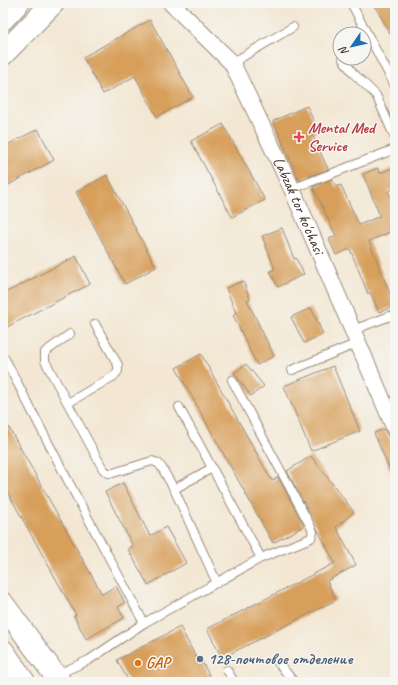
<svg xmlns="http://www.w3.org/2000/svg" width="398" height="685" viewBox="0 0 398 685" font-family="Caveat,sans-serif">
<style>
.building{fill:#d79f5a}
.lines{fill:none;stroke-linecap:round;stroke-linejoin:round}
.service-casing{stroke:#978878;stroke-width:10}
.minor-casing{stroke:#978878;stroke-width:18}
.secondary-casing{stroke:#978878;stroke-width:24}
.service{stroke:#fff;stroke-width:8}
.minor{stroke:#fff;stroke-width:16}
.secondary{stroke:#fff;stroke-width:22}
.health-dot{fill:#e0444e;stroke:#f6f6f2;stroke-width:1.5}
.service-dot{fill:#5c6f8a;stroke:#f6f6f2;stroke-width:1.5}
.food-dot{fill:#e8710a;stroke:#f6f6f2;stroke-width:1.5}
.labels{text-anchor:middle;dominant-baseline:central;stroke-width:3;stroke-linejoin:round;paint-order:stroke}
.health-label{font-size:16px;font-weight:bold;fill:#be3a42;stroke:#f6f6f2;text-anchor:start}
.street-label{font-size:16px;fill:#3b2a1e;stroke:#f6f6f2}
.service-label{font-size:16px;font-weight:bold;fill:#4e5e75;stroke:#f6f6f2;text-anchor:start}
.food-label{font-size:16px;font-weight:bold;fill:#c56008;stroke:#f6f6f2;text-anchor:start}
</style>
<rect width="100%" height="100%" fill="#f6f6f2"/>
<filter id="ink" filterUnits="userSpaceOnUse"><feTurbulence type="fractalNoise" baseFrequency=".025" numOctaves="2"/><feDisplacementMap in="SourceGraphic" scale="8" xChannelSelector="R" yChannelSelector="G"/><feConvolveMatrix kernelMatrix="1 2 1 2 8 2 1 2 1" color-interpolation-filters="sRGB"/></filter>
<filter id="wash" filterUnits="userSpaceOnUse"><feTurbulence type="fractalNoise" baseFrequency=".012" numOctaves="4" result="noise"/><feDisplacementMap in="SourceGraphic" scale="16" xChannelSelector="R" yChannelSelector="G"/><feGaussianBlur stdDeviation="0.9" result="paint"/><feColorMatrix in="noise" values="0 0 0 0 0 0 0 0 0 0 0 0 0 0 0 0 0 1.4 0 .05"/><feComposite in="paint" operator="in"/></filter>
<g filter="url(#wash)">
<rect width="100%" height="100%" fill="#f3e7d3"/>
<g id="blocks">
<!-- building -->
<g class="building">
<path d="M 373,3 L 395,3 L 395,43 L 383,20 Z"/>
<path d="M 150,20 L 193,97 L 157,117 L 135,76 L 103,94 L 83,57 Z"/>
<path d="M 307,106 L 318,131 L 312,134 L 328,169 L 299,180 L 273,121 Z"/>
<path d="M 223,124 L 265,200 L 232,217 L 191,141 Z"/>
<path d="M 38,129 L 54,160 L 3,188 L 3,147 Z"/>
<path d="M 395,167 L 395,188 L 388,191 L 395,208 L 391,210 L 395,219 L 395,230 L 369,241 L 395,306 L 379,312 L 370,292 L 368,294 L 350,249 L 336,255 L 329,239 L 336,236 L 313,187 L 332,179 L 336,187 L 341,185 L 359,225 L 380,216 L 363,174 L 378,168 L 380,173 Z"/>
<path d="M 107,175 L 156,267 L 125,284 L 76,192 Z"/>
<path d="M 282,228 L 294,259 L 296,258 L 304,274 L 278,287 L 270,271 L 275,269 L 262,236 Z"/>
<path d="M 76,256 L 90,284 L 3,329 L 3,294 Z"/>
<path d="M 243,281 L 250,299 L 247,300 L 274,356 L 257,365 L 233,315 L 236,313 L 226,288 Z"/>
<path d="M 311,308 L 323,334 L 304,343 L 291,317 Z"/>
<path d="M 201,354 L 272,481 L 278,477 L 304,526 L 273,543 L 176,368 Z"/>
<path d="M 246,364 L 264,386 L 251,396 L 234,373 Z"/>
<path d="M 333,366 L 360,431 L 311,451 L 284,386 Z"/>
<path d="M 3,417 L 102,594 L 116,586 L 125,603 L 118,607 L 124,618 L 86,639 L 74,616 L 76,615 L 3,484 Z"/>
<path d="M 384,429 L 395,448 L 395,482 L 374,433 Z"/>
<path d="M 311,456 L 354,512 L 336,527 L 356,565 L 327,581 L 336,600 L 222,658 L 207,629 L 335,563 L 287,471 Z"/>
<path d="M 123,483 L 150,536 L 166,527 L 186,563 L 148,585 L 128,549 L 133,546 L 105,492 Z"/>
<path d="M 180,627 L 199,663 L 202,662 L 213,682 L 129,682 L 117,660 Z"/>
</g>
</g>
</g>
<g filter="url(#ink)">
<use href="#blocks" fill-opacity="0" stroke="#978878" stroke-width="1"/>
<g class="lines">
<defs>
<g id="service">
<path d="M 351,3 L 395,86"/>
<path d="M 343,59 L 353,73 L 376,95 L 395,138"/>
<path d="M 232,63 L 293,27"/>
<path d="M 292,189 L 395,149"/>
<path d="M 353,330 L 390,316 L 395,319"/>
<path d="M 70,334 L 45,352 L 45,361 L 103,469 L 108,473 L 113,473 L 152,461 L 158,463 L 162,468 L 174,489 L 217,583"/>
<path d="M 5,359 L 66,477 L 144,623"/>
<path d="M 292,370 L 358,343"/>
<path d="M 68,403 L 114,376 L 118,371 L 118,365 L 95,324"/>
<path d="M 179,407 L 261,558"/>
<path d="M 174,489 L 212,468"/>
<path d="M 276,660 L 294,682"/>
<path d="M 227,670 L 234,682"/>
<path d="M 56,675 L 89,660 L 144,623 L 261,558 L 311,538 L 313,532 L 311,527 L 232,380"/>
</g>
<g id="minor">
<path id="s1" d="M 171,3 L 232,63 L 292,189 L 395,429"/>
</g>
<g id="secondary">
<path d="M 3,19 L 18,3"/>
<path d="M 3,54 L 53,3"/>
<path d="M 3,604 L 60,682"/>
<path d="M 3,651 L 24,682"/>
</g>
</defs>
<!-- service casing -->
<use href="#service" class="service-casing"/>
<!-- minor casing -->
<use href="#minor" class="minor-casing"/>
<!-- secondary casing -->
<use href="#secondary" class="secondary-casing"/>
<!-- service -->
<use href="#service" class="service"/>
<!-- minor -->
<use href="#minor" class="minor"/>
<!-- secondary -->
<use href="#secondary" class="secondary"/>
</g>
</g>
<!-- markers -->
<path class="health-dot" d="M297 131h4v4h4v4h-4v4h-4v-4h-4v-4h4z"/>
<circle class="service-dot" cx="200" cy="659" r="4"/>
<circle class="food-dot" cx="138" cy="663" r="4"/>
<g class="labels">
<!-- health labels -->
<g class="health-label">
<text x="308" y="128">Mental Med<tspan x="308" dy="18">Service</tspan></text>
</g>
<!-- street labels -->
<g class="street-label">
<text stroke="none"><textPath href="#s1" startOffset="243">Labzak tor ko'chasi</textPath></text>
</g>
<!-- service labels -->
<g class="service-label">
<text x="208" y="659">128-почтовое отделение</text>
</g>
<!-- food labels -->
<g class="food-label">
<text x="146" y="663">GAP</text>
</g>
</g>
<!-- margin -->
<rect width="398" height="685" fill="none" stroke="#f6f6f2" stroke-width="16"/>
<!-- north arrow -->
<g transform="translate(352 46) rotate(236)"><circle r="19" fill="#f6f6f2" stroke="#aba49d"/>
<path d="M0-3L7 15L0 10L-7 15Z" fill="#1f6fb2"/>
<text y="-6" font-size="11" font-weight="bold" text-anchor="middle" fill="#3b2a1e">N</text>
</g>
</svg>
